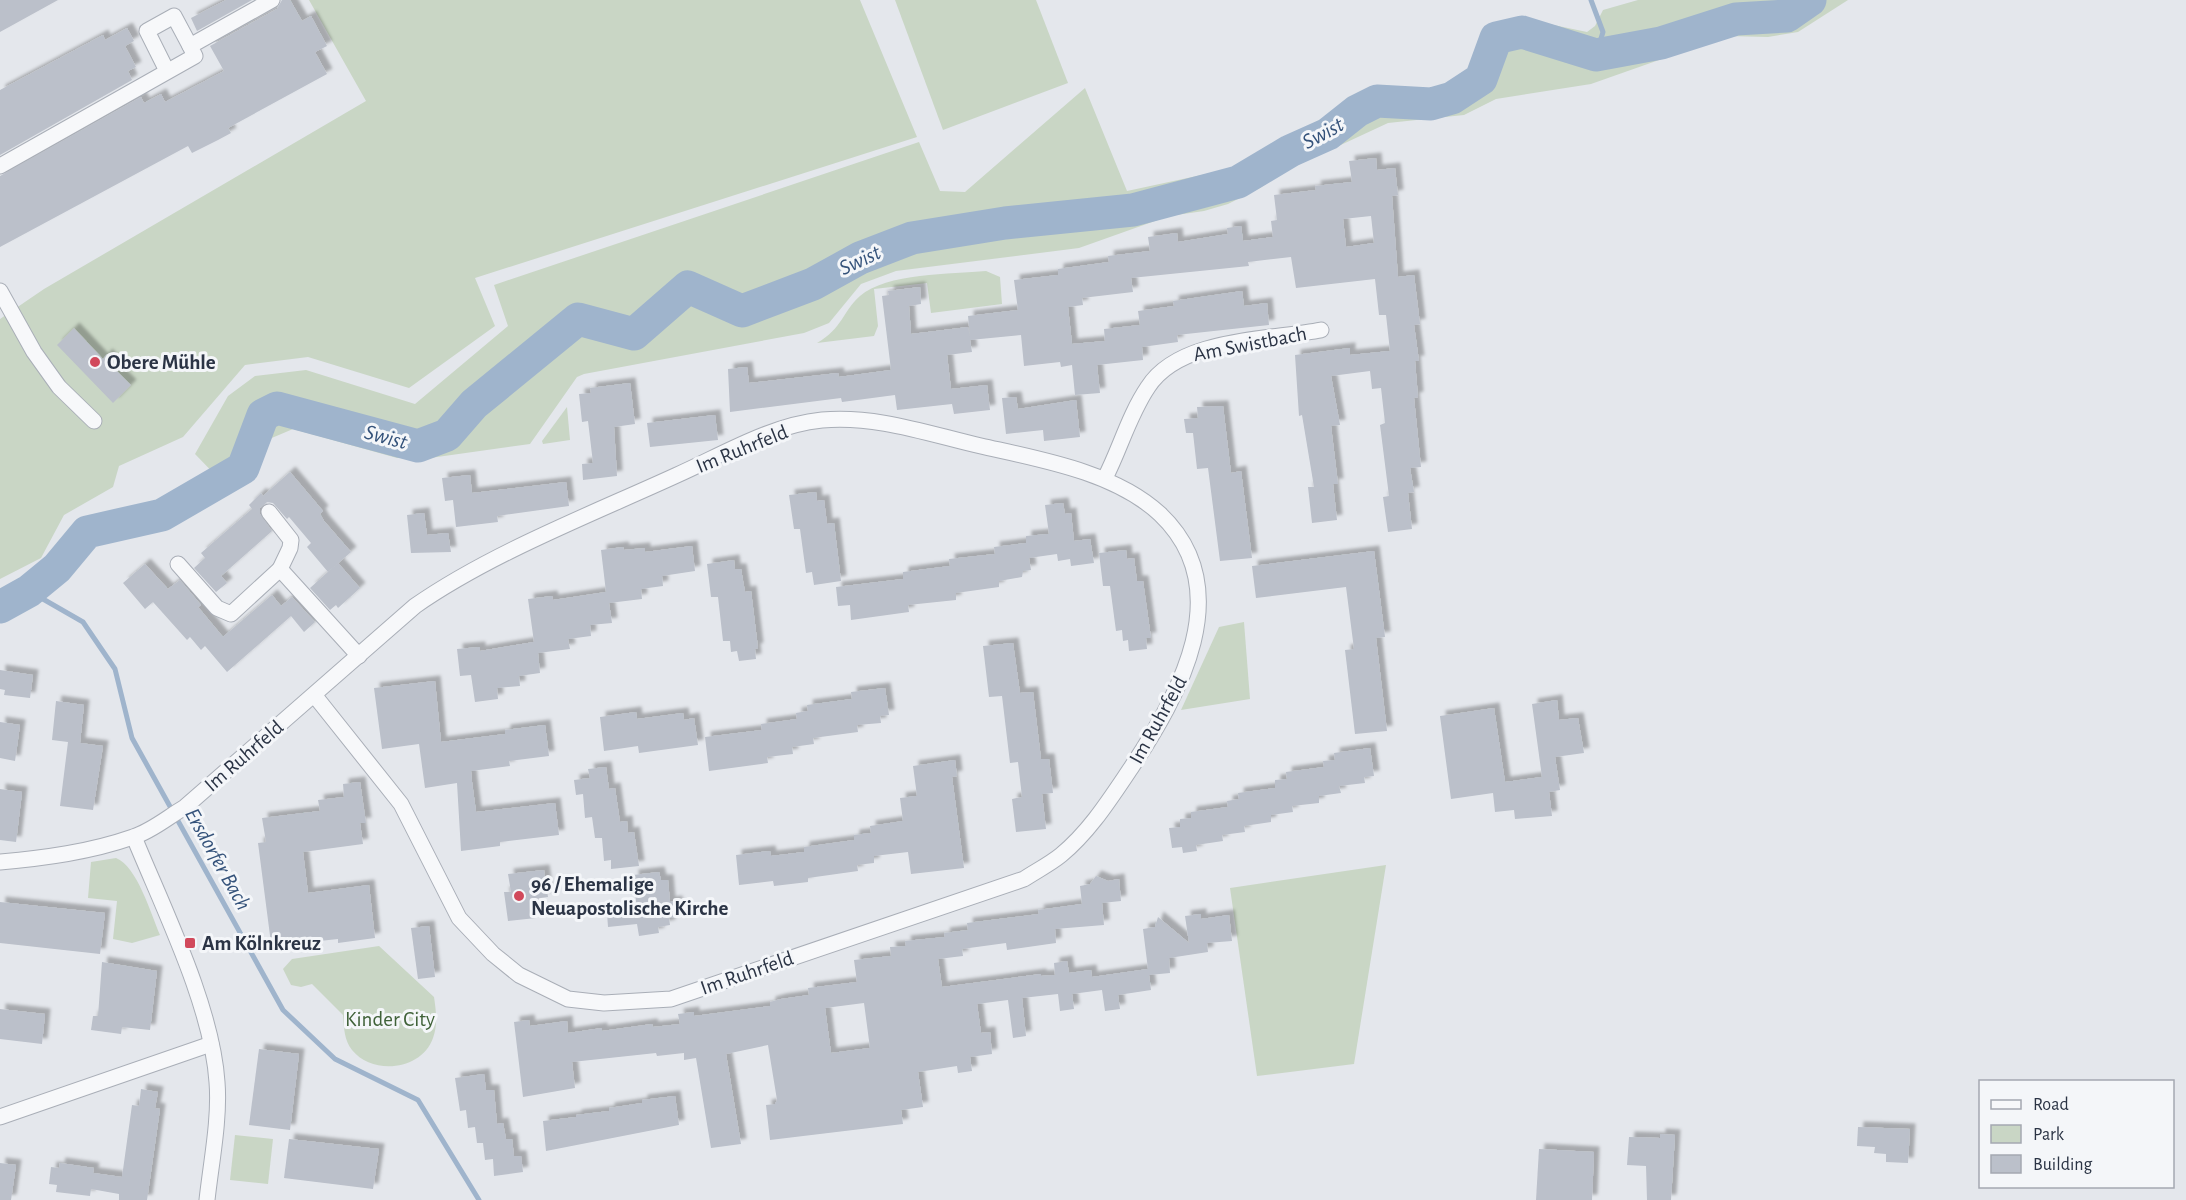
<svg xmlns="http://www.w3.org/2000/svg" width="2186" height="1200" viewBox="0 0 2186 1200" font-family="'Alegreya Sans',sans-serif">
<style>
.green{fill:#c9d6c5}
.lines{fill:none;stroke-linecap:round;stroke-linejoin:round}
.stream{stroke:#9fb4cc;stroke-width:5}
.river{stroke:#9fb4cc;stroke-width:33}
.building{fill:#bbc0ca;fill-rule:evenodd;filter:url(#shadow)}
.street-casing{stroke:#a9aeb7;stroke-width:17}
.street{stroke:#f7f8fa;stroke-width:15}
.poi-dot{fill:#d1495b;stroke:#f4f6f9;stroke-width:2}
.labels{text-anchor:middle;dominant-baseline:central;stroke-width:6;stroke-linejoin:round;paint-order:stroke}
.street-label{font-size:21px;fill:#2b3445;stroke:#f4f6f9}
.poi-label{font-size:21px;font-weight:bold;fill:#2b3445;stroke:#f4f6f9;text-anchor:start}
.park-label{font-size:21px;fill:#3f6138;stroke:#f4f6f9}
.water-label{font-size:22px;font-style:italic;fill:#34527a;stroke:#f4f6f9}
</style>
<defs>
<filter id="shadow"><feDropShadow dx="5.5" dy="-5.5" stdDeviation="1.5" flood-color="#0004"/></filter>
</defs>
<rect width="100%" height="100%" fill="#e4e7ec"/>
<!-- green -->
<g class="green">
<path d="M 309,0 L 860,0 L 917,137 L 475,278 L 495,326 L 409,388 L 308,357 L 245,365 L 183,437 L 119,466 L 113,487 L 64,515 L 41,558 L 0,579 L 0,319 L 44,289 L 366,101 Z"/>
<path d="M 895,0 L 1036,0 L 1068,83 L 943,130 Z"/>
<path d="M 1638,0 L 1848,0 L 1798,32 L 1768,37 L 1727,36 L 1591,84 L 1496,99 L 1464,115 L 1388,123 L 1287,170 L 1260,188 L 1228,204 L 1204,211 L 1169,216 L 1079,248 L 896,271 L 861,284 L 829,323 L 804,333 L 584,374 L 577,377 L 530,444 L 430,458 L 397,458 L 293,429 L 267,440 L 245,471 L 224,484 L 195,454 L 228,396 L 255,376 L 306,370 L 415,404 L 508,326 L 494,285 L 919,142 L 940,191 L 965,192 L 1085,88 L 1127,191 L 1234,168 L 1362,96 L 1388,91 L 1426,94 L 1450,87 L 1471,71 L 1487,34 L 1506,23 L 1521,18 L 1587,32 L 1595,26 L 1603,10 Z"/>
<path d="M 986,271 L 1000,277 L 1002,304 L 931,313 L 927,283 L 874,289 L 878,326 L 874,336 L 817,343 C 843,328 842,312 860,296 C 886,273 952,274 986,271 Z"/>
<path d="M 567,407 L 570,440 L 543,444 L 542,441 Z"/>
<path d="M 1244,622 L 1250,699 L 1181,710 L 1219,627 Z"/>
<path d="M 116,858 C 137,866 151,914 160,935 L 132,943 L 113,939 L 117,901 L 88,898 L 91,862 Z"/>
<path d="M 1386,865 L 1354,1064 L 1257,1076 L 1230,888 Z"/>
<path d="M 379,946 L 434,997 C 436,1011 438,1024 433,1038 C 422,1070 373,1076 352,1050 C 344,1040 344,1028 343,1015 L 312,984 L 301,987 L 291,985 L 283,969 L 292,959 Z"/>
<path d="M 235,1135 L 273,1139 L 268,1184 L 230,1180 Z"/>
</g>
<g class="lines">
<!-- stream -->
<g class="stream">
<path d="M 1591,0 L 1603,32 L 1596,55"/>
<path d="M 29,591 L 83,622 L 115,669 L 132,738 L 283,1010 L 335,1059 L 418,1100 L 479,1200"/>
</g>
<!-- river -->
<path class="river" d="M 0,607 L 29,591 L 57,568 L 87,532 L 162,515 L 243,468 L 263,415 L 277,408 L 418,446 L 447,435 L 474,404 L 578,319 L 634,334 L 688,287 L 742,311 L 813,284 L 860,258 L 912,238 L 1005,223 L 1133,210 L 1238,182 L 1290,151 L 1328,134 L 1357,111 L 1377,101 L 1431,104 L 1452,98 L 1481,79 L 1496,38 L 1522,32 L 1596,55 L 1661,43 L 1736,19 L 1787,16 L 1810,0"/>
</g>
<!-- building -->
<g class="building">
<path d="M 0,0 L 58,0 L 0,32 Z"/>
<path d="M 226,0 L 252,0 L 197,31 L 191,18 Z"/>
<path d="M 282,0 L 290,0 L 302,21 L 311,16 L 327,46 L 315,52 L 327,74 L 228,128 L 231,133 L 218,140 L 192,153 L 188,146 L 0,247 L 0,176 L 141,97 L 144,103 L 161,94 L 165,102 L 224,71 L 210,46 L 277,9 Z"/>
<path d="M 127,28 L 134,41 L 125,46 L 136,67 L 128,71 L 132,80 L 0,155 L 0,90 L 103,35 L 105,40 Z"/>
<path d="M 1376,158 L 1377,170 L 1395,168 L 1398,195 L 1392,196 L 1398,277 L 1414,275 L 1420,324 L 1414,325 L 1419,361 L 1415,361 L 1418,397 L 1414,398 L 1421,467 L 1410,468 L 1414,492 L 1408,493 L 1412,529 L 1388,532 L 1383,497 L 1389,496 L 1380,425 L 1385,423 L 1381,388 L 1372,389 L 1370,371 L 1331,376 L 1340,425 L 1331,426 L 1338,484 L 1333,484 L 1337,520 L 1312,523 L 1308,487 L 1314,487 L 1302,415 L 1299,416 L 1295,355 L 1350,348 L 1350,355 L 1390,351 L 1386,315 L 1379,315 L 1375,279 L 1296,288 L 1291,257 L 1248,262 L 1249,266 L 1131,278 L 1133,292 L 1082,298 L 1083,305 L 1068,307 L 1072,344 L 1105,341 L 1104,329 L 1140,325 L 1138,311 L 1174,306 L 1173,301 L 1242,291 L 1244,306 L 1267,303 L 1269,325 L 1177,335 L 1178,342 L 1142,347 L 1143,360 L 1097,365 L 1100,393 L 1075,395 L 1072,365 L 1061,367 L 1060,362 L 1024,366 L 1021,335 L 970,340 L 972,352 L 947,355 L 951,389 L 987,385 L 990,410 L 954,414 L 952,404 L 897,410 L 895,395 L 842,402 L 841,398 L 730,412 L 728,369 L 747,367 L 749,383 L 838,373 L 839,377 L 891,370 L 882,296 L 889,295 L 888,291 L 920,287 L 921,304 L 909,306 L 911,334 L 968,327 L 970,337 L 968,316 L 1018,310 L 1014,280 L 1058,275 L 1058,269 L 1109,262 L 1108,256 L 1150,251 L 1148,237 L 1177,233 L 1178,242 L 1228,234 L 1227,228 L 1241,226 L 1243,241 L 1273,237 L 1271,221 L 1277,220 L 1274,195 L 1316,190 L 1315,186 L 1352,182 L 1349,161 ZM 1371,216 L 1374,243 L 1346,247 L 1343,219 Z"/>
<path d="M 74,328 L 103,359 L 107,354 L 118,366 L 116,370 L 131,385 L 113,403 L 57,345 Z"/>
<path d="M 630,383 L 635,424 L 614,427 L 617,476 L 583,480 L 582,464 L 593,463 L 588,421 L 582,422 L 579,394 L 591,393 L 590,388 Z"/>
<path d="M 1016,397 L 1018,409 L 1076,400 L 1080,437 L 1044,441 L 1043,430 L 1006,434 L 1002,398 Z"/>
<path d="M 1223,406 L 1231,473 L 1241,471 L 1252,558 L 1220,561 L 1208,468 L 1197,469 L 1193,433 L 1186,433 L 1184,419 L 1198,418 L 1197,407 Z"/>
<path d="M 715,415 L 718,440 L 650,447 L 647,423 Z"/>
<path d="M 290,472 L 323,511 L 320,514 L 324,521 L 351,552 L 328,572 L 307,547 L 311,543 L 289,517 L 287,519 L 273,503 L 267,502 L 260,508 L 260,514 L 272,531 L 221,576 L 227,583 L 216,592 L 194,568 L 205,558 L 201,553 L 252,509 L 249,505 L 261,493 L 263,496 Z"/>
<path d="M 470,475 L 472,493 L 566,482 L 569,506 L 497,516 L 498,522 L 456,527 L 453,500 L 445,501 L 442,478 Z"/>
<path d="M 816,492 L 817,501 L 824,500 L 827,524 L 834,523 L 841,581 L 814,585 L 812,572 L 806,573 L 800,529 L 794,529 L 789,495 Z"/>
<path d="M 1063,503 L 1065,514 L 1071,513 L 1074,541 L 1090,539 L 1094,563 L 1071,566 L 1070,559 L 1058,561 L 1057,554 L 1029,558 L 1031,570 L 1023,571 L 1022,577 L 999,581 L 999,587 L 956,593 L 956,600 L 908,605 L 909,612 L 851,620 L 850,605 L 838,606 L 836,587 L 903,579 L 903,572 L 950,566 L 949,559 L 995,554 L 994,547 L 1026,543 L 1026,536 L 1049,534 L 1045,505 Z"/>
<path d="M 424,513 L 427,535 L 448,533 L 451,552 L 411,553 L 407,515 Z"/>
<path d="M 692,546 L 695,571 L 662,576 L 663,586 L 641,589 L 642,599 L 609,603 L 612,623 L 590,625 L 591,636 L 568,639 L 570,649 L 538,653 L 540,673 L 519,676 L 520,686 L 497,688 L 498,699 L 475,702 L 471,675 L 460,676 L 457,649 L 480,647 L 480,651 L 534,642 L 528,599 L 552,596 L 553,600 L 606,592 L 601,550 L 623,547 L 624,550 L 645,548 L 645,552 Z"/>
<path d="M 1126,550 L 1127,559 L 1134,558 L 1137,581 L 1143,581 L 1151,638 L 1146,638 L 1147,649 L 1129,651 L 1128,640 L 1123,641 L 1122,630 L 1116,631 L 1110,586 L 1103,586 L 1099,553 Z"/>
<path d="M 1374,551 L 1385,637 L 1376,638 L 1387,731 L 1355,734 L 1345,650 L 1354,649 L 1346,587 L 1256,598 L 1252,566 Z"/>
<path d="M 734,560 L 735,569 L 741,569 L 745,592 L 751,591 L 758,648 L 755,649 L 756,659 L 739,661 L 737,651 L 731,652 L 730,641 L 723,641 L 718,597 L 711,597 L 707,564 Z"/>
<path d="M 338,563 L 360,588 L 338,608 L 336,605 L 330,610 L 310,588 Z"/>
<path d="M 145,564 L 168,589 L 180,580 L 201,605 L 198,607 L 223,637 L 272,595 L 281,606 L 292,597 L 315,622 L 304,632 L 291,616 L 227,672 L 205,646 L 201,650 L 190,637 L 187,640 L 153,602 L 145,609 L 123,583 Z"/>
<path d="M 1013,643 L 1020,693 L 1033,692 L 1041,759 L 1049,759 L 1053,793 L 1042,794 L 1046,829 L 1016,832 L 1012,799 L 1022,797 L 1018,762 L 1010,763 L 1002,696 L 989,697 L 983,646 Z"/>
<path d="M 0,670 L 33,675 L 30,698 L 4,695 L 5,690 L 0,689 Z"/>
<path d="M 435,681 L 441,742 L 505,734 L 505,730 L 545,725 L 549,756 L 509,761 L 510,766 L 471,771 L 472,782 L 476,812 L 555,803 L 559,835 L 500,842 L 500,846 L 461,851 L 457,783 L 425,788 L 419,744 L 382,749 L 374,688 Z"/>
<path d="M 885,688 L 889,715 L 880,716 L 881,723 L 857,725 L 858,732 L 813,738 L 814,744 L 792,747 L 793,754 L 767,757 L 768,763 L 709,771 L 705,737 L 762,730 L 761,724 L 797,719 L 796,713 L 808,711 L 807,705 L 852,699 L 851,692 Z"/>
<path d="M 1557,700 L 1559,720 L 1578,718 L 1584,753 L 1555,757 L 1560,790 L 1549,792 L 1552,816 L 1515,819 L 1514,810 L 1495,812 L 1493,793 L 1451,799 L 1440,716 L 1494,708 L 1505,782 L 1542,777 L 1532,704 Z"/>
<path d="M 56,701 L 84,705 L 80,743 L 103,746 L 93,810 L 60,806 L 68,742 L 52,740 Z"/>
<path d="M 636,712 L 637,719 L 683,713 L 684,720 L 694,718 L 698,745 L 639,753 L 638,746 L 604,751 L 600,717 Z"/>
<path d="M 0,722 L 20,725 L 15,761 L 0,758 Z"/>
<path d="M 1370,748 L 1374,776 L 1364,777 L 1365,783 L 1339,786 L 1341,793 L 1319,796 L 1319,803 L 1292,806 L 1293,812 L 1271,815 L 1271,822 L 1244,826 L 1245,832 L 1222,835 L 1223,841 L 1196,845 L 1197,851 L 1183,853 L 1182,847 L 1172,848 L 1169,828 L 1180,827 L 1180,819 L 1191,818 L 1191,812 L 1228,807 L 1227,801 L 1239,799 L 1238,793 L 1275,788 L 1275,780 L 1287,779 L 1286,772 L 1324,767 L 1323,761 L 1335,760 L 1334,753 Z"/>
<path d="M 955,760 L 957,776 L 952,777 L 964,868 L 911,874 L 908,852 L 874,856 L 874,863 L 857,865 L 858,871 L 808,878 L 808,882 L 774,886 L 773,881 L 739,885 L 736,855 L 770,851 L 771,856 L 804,852 L 804,847 L 854,840 L 854,835 L 871,833 L 870,826 L 903,821 L 900,798 L 917,796 L 913,766 Z"/>
<path d="M 606,767 L 609,789 L 615,788 L 620,822 L 627,821 L 628,833 L 634,832 L 639,866 L 611,869 L 611,860 L 604,861 L 602,838 L 595,838 L 592,817 L 585,818 L 583,794 L 576,795 L 574,780 L 590,778 L 588,769 Z"/>
<path d="M 360,782 L 366,823 L 360,823 L 363,844 L 303,852 L 308,893 L 369,885 L 375,938 L 338,943 L 338,939 L 301,943 L 302,948 L 272,951 L 258,843 L 266,842 L 262,818 L 320,811 L 318,800 L 344,797 L 343,784 Z"/>
<path d="M 0,789 L 22,792 L 16,842 L 0,840 Z"/>
<path d="M 544,870 L 548,897 L 533,899 L 536,918 L 508,921 L 504,892 L 511,892 L 508,874 Z"/>
<path d="M 659,872 L 661,880 L 668,880 L 670,902 L 677,901 L 679,917 L 669,918 L 670,925 L 658,927 L 659,933 L 639,936 L 637,924 L 608,927 L 607,913 L 637,910 L 633,875 Z"/>
<path d="M 1096,876 L 1108,881 L 1119,879 L 1121,901 L 1102,903 L 1104,925 L 1055,929 L 1056,943 L 1007,950 L 1006,943 L 962,949 L 963,956 L 938,959 L 942,987 L 1041,974 L 1041,976 L 1055,975 L 1054,963 L 1067,961 L 1069,973 L 1091,970 L 1092,977 L 1148,969 L 1143,929 L 1155,927 L 1158,917 L 1189,943 L 1185,916 L 1201,914 L 1201,919 L 1229,915 L 1232,941 L 1207,943 L 1208,952 L 1169,958 L 1170,973 L 1149,975 L 1151,990 L 1118,995 L 1120,1009 L 1105,1011 L 1102,990 L 1072,994 L 1074,1009 L 1060,1011 L 1058,994 L 1022,998 L 1026,1036 L 1013,1038 L 1008,1000 L 977,1004 L 981,1033 L 990,1032 L 992,1054 L 970,1057 L 972,1071 L 958,1073 L 957,1066 L 918,1072 L 923,1107 L 901,1110 L 903,1124 L 770,1140 L 766,1105 L 775,1104 L 777,1100 L 768,1045 L 726,1054 L 741,1144 L 711,1148 L 696,1058 L 684,1060 L 684,1053 L 657,1056 L 656,1053 L 572,1062 L 575,1088 L 523,1097 L 514,1022 L 529,1020 L 530,1026 L 567,1021 L 568,1033 L 602,1028 L 602,1031 L 652,1024 L 653,1027 L 680,1024 L 678,1014 L 694,1012 L 694,1016 L 770,1006 L 770,1002 L 781,999 L 809,995 L 808,988 L 857,982 L 854,960 L 891,956 L 890,947 L 906,946 L 905,941 L 945,937 L 944,933 L 968,930 L 967,923 L 1039,914 L 1038,910 L 1082,904 L 1080,886 L 1090,884 ZM 864,1003 L 870,1048 L 831,1053 L 825,1008 Z"/>
<path d="M 0,902 L 105,913 L 100,954 L 0,943 Z"/>
<path d="M 429,926 L 435,977 L 418,979 L 411,928 Z"/>
<path d="M 102,962 L 157,971 L 150,1030 L 122,1027 L 121,1034 L 91,1030 L 93,1016 L 98,1016 Z"/>
<path d="M 0,1009 L 45,1014 L 42,1044 L 0,1039 Z"/>
<path d="M 259,1049 L 299,1054 L 290,1130 L 249,1125 Z"/>
<path d="M 484,1074 L 486,1090 L 494,1090 L 497,1124 L 503,1123 L 506,1139 L 512,1139 L 514,1156 L 521,1156 L 523,1172 L 494,1176 L 493,1159 L 485,1160 L 483,1143 L 477,1143 L 475,1127 L 468,1128 L 466,1110 L 460,1111 L 455,1078 Z"/>
<path d="M 141,1089 L 158,1092 L 155,1108 L 160,1109 L 147,1200 L 119,1200 L 119,1194 L 91,1189 L 90,1196 L 56,1192 L 57,1185 L 49,1184 L 51,1167 L 59,1168 L 60,1163 L 94,1168 L 93,1173 L 122,1177 L 132,1105 L 139,1106 Z"/>
<path d="M 675,1096 L 679,1125 L 546,1151 L 543,1121 L 576,1117 L 576,1115 L 609,1111 L 609,1108 L 642,1103 L 642,1100 Z"/>
<path d="M 1858,1127 L 1910,1129 L 1908,1163 L 1886,1162 L 1886,1154 L 1874,1153 L 1875,1147 L 1857,1146 Z"/>
<path d="M 1660,1134 L 1675,1135 L 1671,1200 L 1647,1200 L 1646,1166 L 1627,1165 L 1629,1137 L 1660,1138 Z"/>
<path d="M 289,1139 L 379,1149 L 373,1189 L 284,1178 Z"/>
<path d="M 1539,1149 L 1594,1152 L 1592,1200 L 1536,1200 Z"/>
<path d="M 0,1163 L 16,1165 L 11,1200 L 0,1200 Z"/>
</g>
<g class="lines">
<defs>
<g id="street">
<path d="M 167,71 L 147,31 L 174,16 L 190,46"/>
<path d="M 0,166 L 195,56 L 190,46 L 272,0"/>
<path d="M 0,291 L 34,352 L 59,387 L 94,421"/>
<path d="M 1105,478 C 1120,449 1129,415 1148,387 C 1179,338 1269,340 1321,330"/>
<path d="M 269,512 L 291,540 L 290,548 L 280,569"/>
<path d="M 178,564 L 217,608 L 231,614 L 280,569 L 359,656"/>
<path d="M 134,837 C 163,908 212,1006 217,1082 C 220,1119 211,1163 207,1200"/>
<path d="M 0,862 C 45,858 90,852 133,837 C 152,831 168,817 185,807 L 415,606 C 491,553 592,514 677,475 C 722,455 771,425 822,420 C 876,415 929,434 981,446 C 1039,459 1115,472 1160,514 C 1239,589 1179,696 1131,768 C 1110,799 1090,831 1061,855 C 1050,864 1036,871 1024,879 L 671,999 L 604,1003 L 568,999 L 519,975 L 493,954 L 459,918 L 401,804 L 315,696"/>
<path d="M 0,1117 L 211,1044"/>
</g>
</defs>
<!-- street casing -->
<use href="#street" class="street-casing"/>
<!-- street -->
<use href="#street" class="street"/>
</g>
<!-- markers -->
<g class="poi-dot">
<circle cx="95" cy="362" r="6"/>
<circle cx="519" cy="896" r="6"/>
<rect x="184" y="937" width="12" height="12" rx="3"/>
</g>
<g class="labels">
<!-- street labels -->
<g class="street-label">
<text transform="translate(1250 344) rotate(-11)">Am Swistbach</text>
<text transform="translate(742 449) rotate(-22)">Im Ruhrfeld</text>
<text transform="translate(1158 720) rotate(-61)">Im Ruhrfeld</text>
<text transform="translate(244 756) rotate(-41)">Im Ruhrfeld</text>
<text transform="translate(747 973) rotate(-19)">Im Ruhrfeld</text>
</g>
<!-- poi labels -->
<g class="poi-label">
<text x="107" y="362">Obere Mühle</text>
<text x="531" y="884">96 / Ehemalige<tspan x="531" dy="24">Neuapostolische Kirche</tspan></text>
<text x="202" y="943">Am Kölnkreuz</text>
</g>
<!-- park labels -->
<g class="park-label">
<text x="390" y="1019">Kinder City</text>
</g>
<!-- water labels -->
<g class="water-label">
<text transform="translate(1323 133) rotate(-28)">Swist</text>
<text transform="translate(860 260) rotate(-25)">Swist</text>
<text transform="translate(386 437) rotate(15)">Swist</text>
<text transform="translate(218 859) rotate(61)">Ersdorfer Bach</text>
</g>
</g>
<!-- legend -->
<rect x="1979" y="1080" width="195" height="108" fill="#f4f6f9" stroke="#a4a8b1" stroke-width="1.5"/>
<rect x="1991" y="1100" width="30" height="9" fill="#f7f8fa" stroke="#a4a8b1" stroke-width="1.5"/>
<text x="2033" y="1110" font-size="18" fill="#2b3445">Road</text>
<rect x="1991" y="1125" width="30" height="18" fill="#c9d6c5" stroke="#a4a8b1" stroke-width="1.5"/>
<text x="2033" y="1140" font-size="18" fill="#2b3445">Park</text>
<rect x="1991" y="1155" width="30" height="18" fill="#bbc0ca" stroke="#a4a8b1" stroke-width="1.5"/>
<text x="2033" y="1170" font-size="18" fill="#2b3445">Building</text>
</svg>
